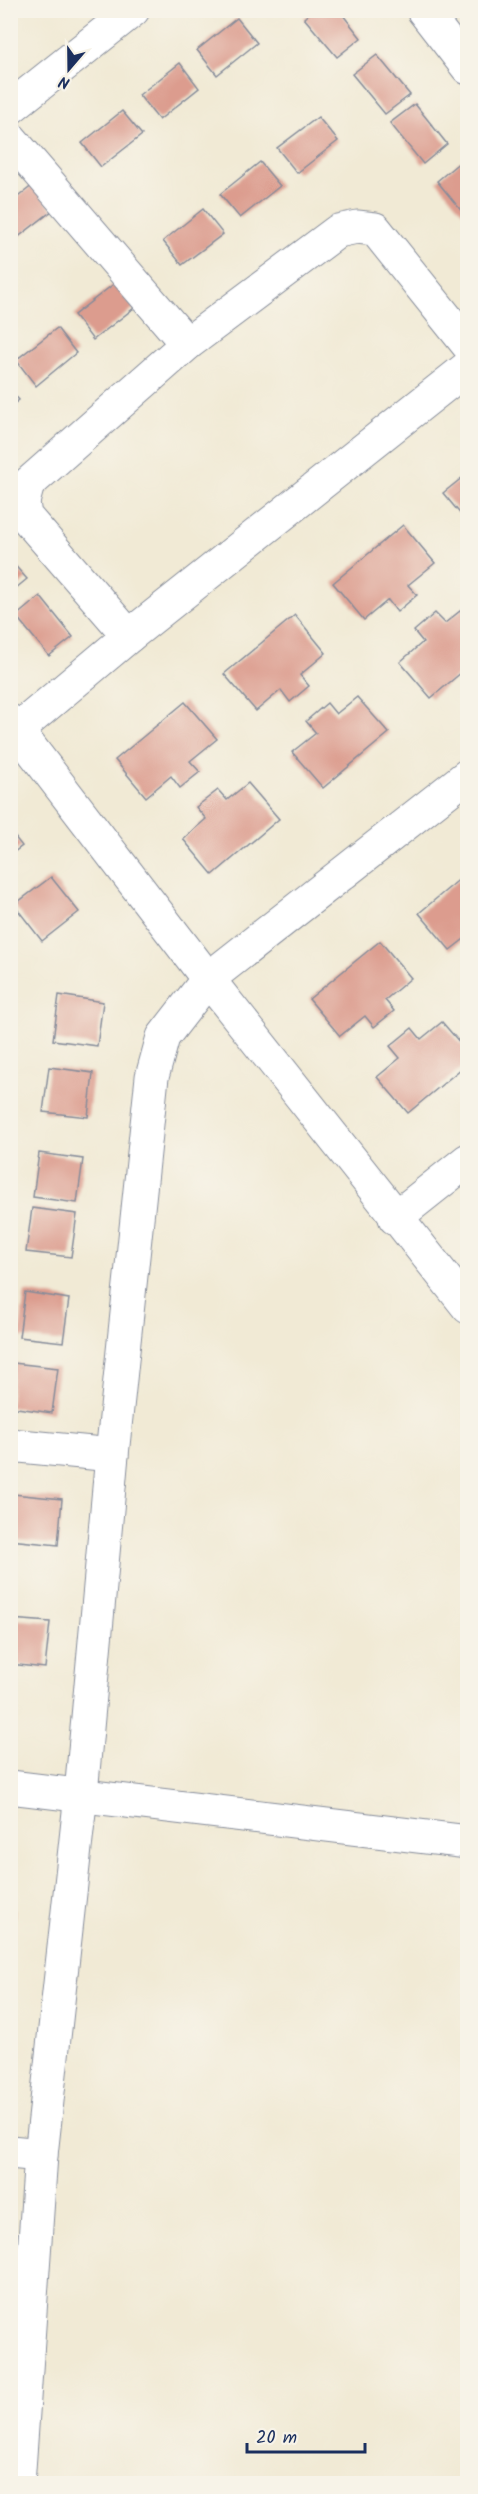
<svg xmlns="http://www.w3.org/2000/svg" width="478" height="2494" viewBox="0 0 478 2494" font-family="Kalam,sans-serif">
<style>
.building{fill:#dc9c8e}
.lines{fill:none;stroke-linecap:round;stroke-linejoin:round}
.minor-casing{stroke:#868c9a;stroke-width:35}
.minor{stroke:#fff;stroke-width:33}
</style>
<rect width="100%" height="100%" fill="#f7f3e8"/>
<filter id="ink" filterUnits="userSpaceOnUse"><feTurbulence type="fractalNoise" baseFrequency=".0167" numOctaves="2"/><feDisplacementMap in="SourceGraphic" scale="12" xChannelSelector="R" yChannelSelector="G"/><feConvolveMatrix kernelMatrix="1 2 1 2 8 2 1 2 1" color-interpolation-filters="sRGB"/></filter>
<filter id="wash" filterUnits="userSpaceOnUse"><feTurbulence type="fractalNoise" baseFrequency=".008" numOctaves="4" result="noise"/><feDisplacementMap in="SourceGraphic" scale="24" xChannelSelector="R" yChannelSelector="G"/><feGaussianBlur stdDeviation="1.35" result="paint"/><feColorMatrix in="noise" values="0 0 0 0 0 0 0 0 0 0 0 0 0 0 0 0 0 1.4 0 .05"/><feComposite in="paint" operator="in"/></filter>
<g filter="url(#wash)">
<rect width="100%" height="100%" fill="#f1ead5"/>
<g id="blocks">
<!-- building -->
<g class="building">
<path d="M 313,10 L 339,10 L 361,38 L 337,57 L 304,18 Z"/>
<path d="M 237,18 L 257,43 L 217,75 L 197,50 Z"/>
<path d="M 377,55 L 410,95 L 385,114 L 352,74 Z"/>
<path d="M 180,63 L 199,88 L 159,120 L 139,95 Z"/>
<path d="M 415,104 L 447,144 L 423,164 L 390,123 Z"/>
<path d="M 122,111 L 142,135 L 101,167 L 82,143 Z"/>
<path d="M 318,117 L 338,141 L 297,173 L 277,148 Z"/>
<path d="M 461,161 L 468,169 L 468,219 L 437,181 Z"/>
<path d="M 260,162 L 280,186 L 240,218 L 220,194 Z"/>
<path d="M 33,185 L 53,210 L 13,241 L 10,239 L 10,203 Z"/>
<path d="M 203,209 L 223,234 L 182,265 L 163,241 Z"/>
<path d="M 115,283 L 134,308 L 93,340 L 74,315 Z"/>
<path d="M 57,328 L 76,353 L 36,386 L 16,360 Z"/>
<path d="M 10,390 L 19,400 L 10,407 Z"/>
<path d="M 468,473 L 468,523 L 443,493 Z"/>
<path d="M 403,525 L 435,563 L 408,585 L 417,595 L 397,612 L 388,600 L 364,620 L 333,583 Z"/>
<path d="M 10,560 L 27,579 L 10,593 Z"/>
<path d="M 40,596 L 73,637 L 49,656 L 16,616 Z"/>
<path d="M 465,607 L 468,609 L 468,667 L 431,698 L 400,662 L 423,642 L 414,631 L 435,613 L 445,623 Z"/>
<path d="M 295,615 L 326,653 L 300,675 L 309,686 L 290,702 L 281,690 L 256,711 L 224,674 Z"/>
<path d="M 357,697 L 389,733 L 323,788 L 292,752 L 316,733 L 306,721 L 327,703 L 336,714 Z"/>
<path d="M 185,702 L 217,739 L 190,761 L 200,772 L 180,788 L 171,776 L 146,797 L 115,760 Z"/>
<path d="M 248,783 L 279,819 L 213,875 L 183,839 L 206,819 L 196,807 L 218,790 L 227,800 Z"/>
<path d="M 10,831 L 22,846 L 10,855 Z"/>
<path d="M 468,872 L 468,936 L 450,950 L 419,913 Z"/>
<path d="M 51,877 L 79,912 L 42,941 L 14,905 Z"/>
<path d="M 380,941 L 411,978 L 385,1000 L 394,1011 L 374,1027 L 365,1016 L 340,1036 L 309,999 Z"/>
<path d="M 59,995 L 103,1002 L 97,1046 L 53,1040 Z"/>
<path d="M 442,1022 L 468,1052 L 468,1063 L 408,1113 L 377,1077 L 400,1058 L 390,1046 L 412,1028 L 421,1039 Z"/>
<path d="M 49,1067 L 93,1073 L 88,1117 L 43,1112 Z"/>
<path d="M 39,1153 L 83,1159 L 77,1203 L 33,1197 Z"/>
<path d="M 32,1208 L 77,1214 L 71,1257 L 26,1252 Z"/>
<path d="M 25,1292 L 69,1299 L 63,1342 L 19,1337 Z"/>
<path d="M 13,1363 L 58,1368 L 52,1413 L 10,1407 Z"/>
<path d="M 13,1494 L 62,1499 L 58,1545 L 10,1540 Z"/>
<path d="M 10,1619 L 50,1622 L 45,1668 L 10,1664 Z"/>
<path d="M 10,1909 L 15,1910 L 12,1944 L 10,1944 Z"/>
</g>
</g>
</g>
<g filter="url(#ink)">
<use href="#blocks" fill-opacity="0" stroke="#868c9a" stroke-width="1.5"/>
<g class="lines">
<defs>
<g id="minor">
<path d="M 423,10 L 468,68"/>
<path d="M 10,108 L 133,10"/>
<path d="M 10,138 L 187,344"/>
<path d="M 129,636 L 25,516 L 23,502 L 28,484 L 187,344 L 338,231 L 357,227 L 375,229 L 468,345"/>
<path d="M 10,721 L 208,979 L 468,1307"/>
<path d="M 10,736 L 129,636 L 468,367"/>
<path d="M 395,1218 L 468,1160"/>
<path d="M 10,1445 L 112,1455"/>
<path d="M 10,1787 L 468,1842"/>
<path d="M 10,2152 L 41,2155"/>
<path d="M 18,2484 L 41,2155 L 81,1794 L 112,1455 L 152,1077 L 163,1037 L 208,979 L 468,775"/>
</g>
</defs>
<!-- minor casing -->
<use href="#minor" class="minor-casing"/>
<!-- minor -->
<use href="#minor" class="minor"/>
</g>
</g>
<!-- margin -->
<rect width="478" height="2494" fill="none" stroke="#f7f3e8" stroke-width="36"/>
<!-- north arrow -->
<g transform="translate(69 69) rotate(200)" stroke="#f7f3e8" stroke-width="4.5" paint-order="stroke">
<path d="M0-4.5L10 22L0 15L-10 22Z" fill="#1b2f5e"/>
<text y="-9" font-size="16" font-weight="bold" text-anchor="middle" fill="#1b2f5e">N</text>
</g>
<!-- scale -->
<path d="M247 2443v9h118v-9" fill="none" stroke="#1b2f5e" stroke-width="3"/>
<text x="256" y="2443" font-size="18" fill="#1b2f5e" stroke="#f7f3e8" stroke-width="4.5" paint-order="stroke">20 m</text>
</svg>
